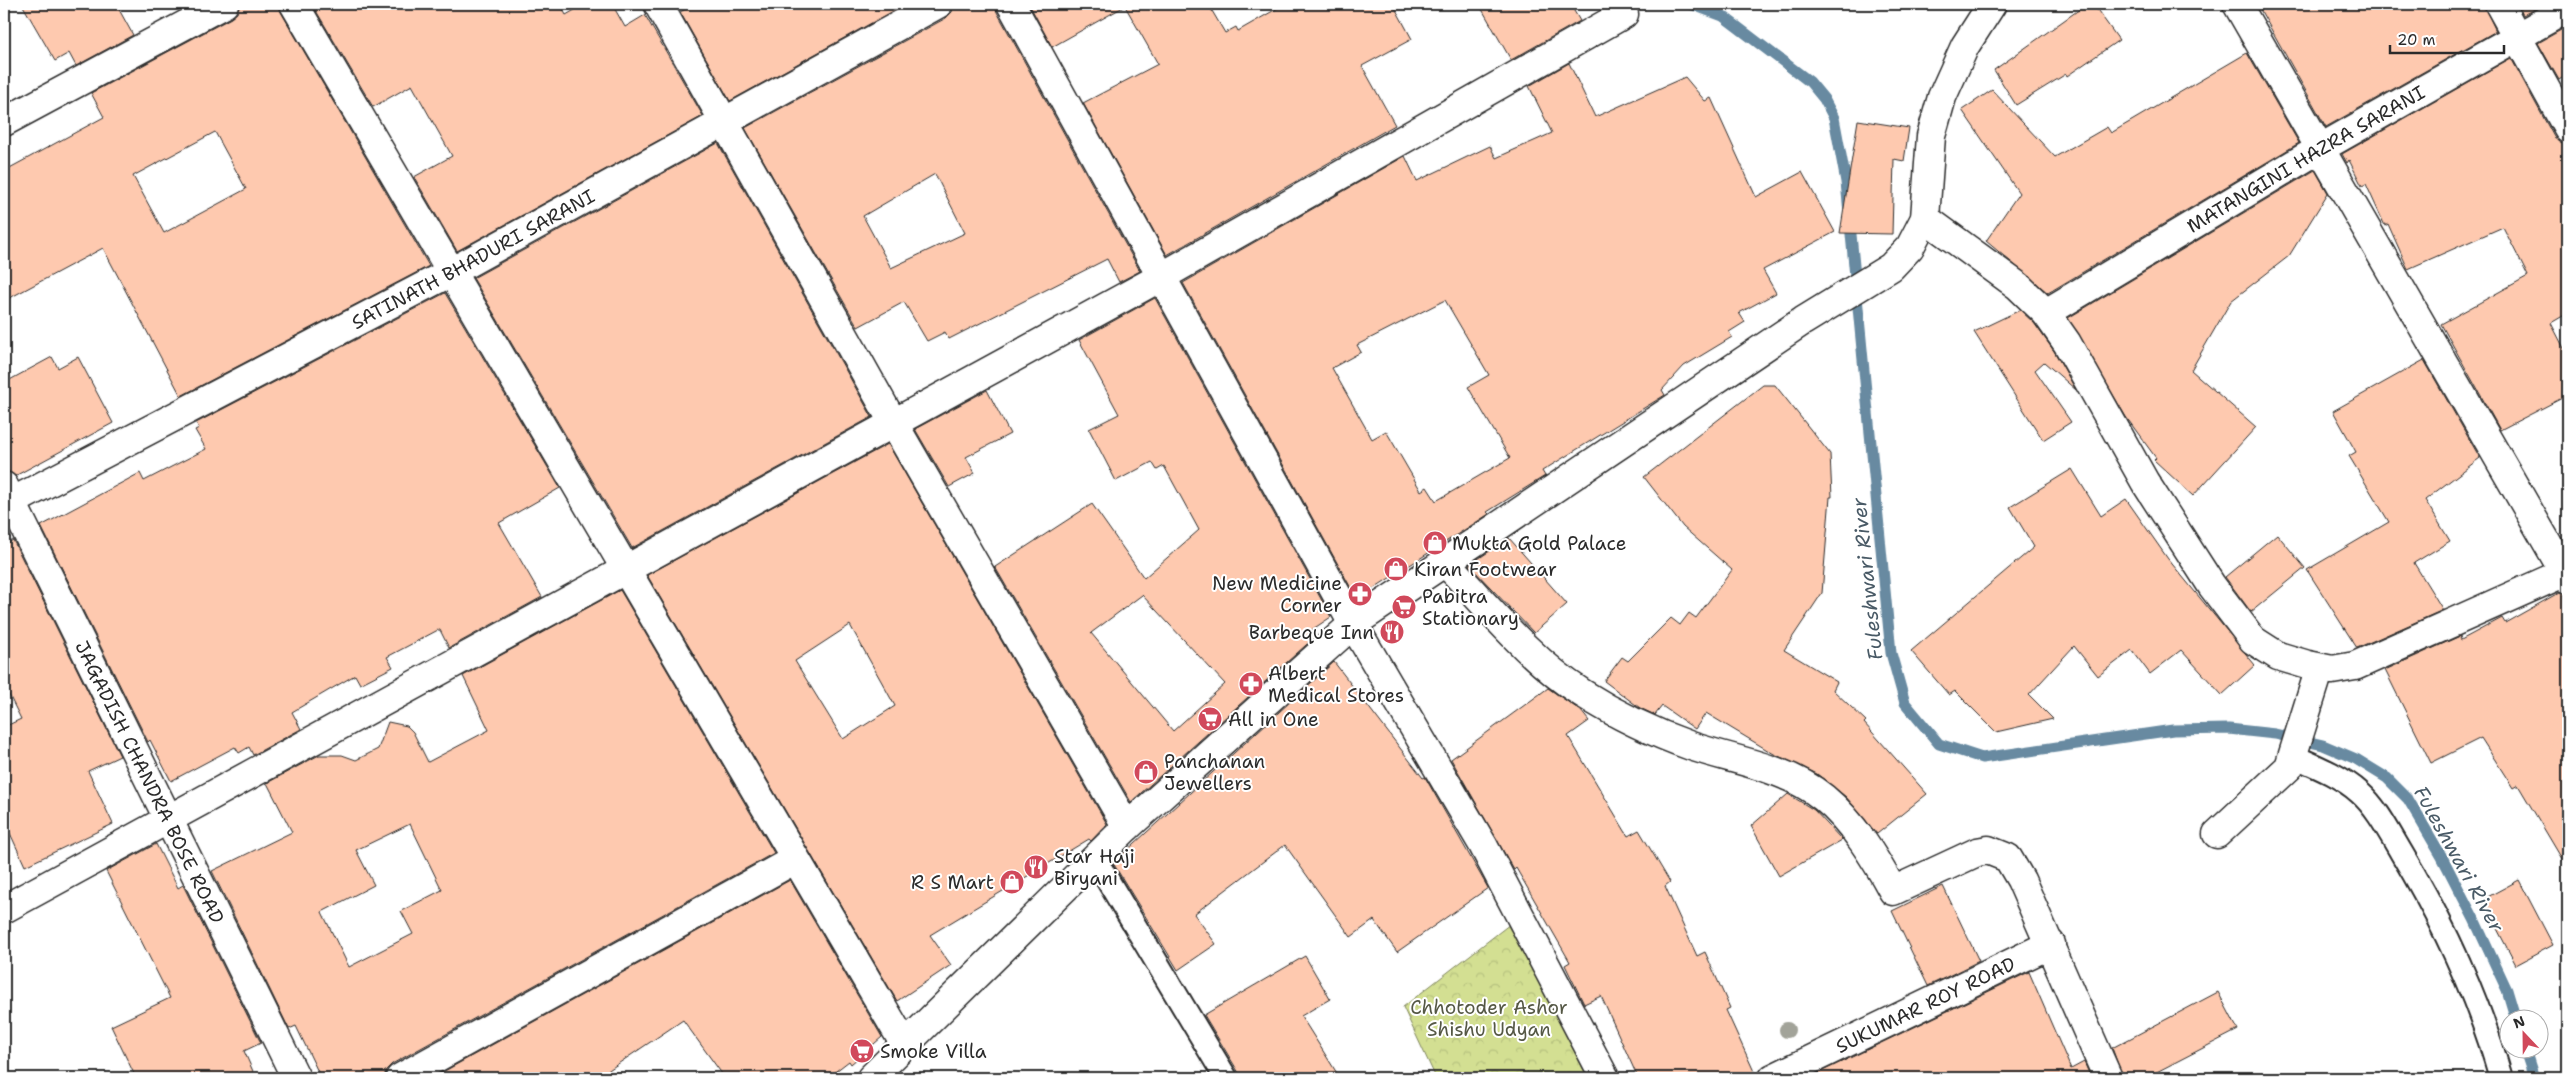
<svg xmlns="http://www.w3.org/2000/svg" width="2572" height="1082" viewBox="0 0 2572 1082" font-family="'Shantell Sans',sans-serif">
<style>
.park{fill:url(#park-crowns);stroke:#7f855e}
.lines{fill:none;stroke-linecap:round;stroke-linejoin:round}
.stream{stroke:#678aa1;stroke-width:11}
.building{fill:#fec9af;stroke:#2b2b2b;fill-rule:evenodd}
.lane-casing{stroke:#2b2b2b;stroke-width:26}
.street-casing{stroke:#2b2b2b;stroke-width:31}
.secondary-casing{stroke:#2b2b2b;stroke-width:31}
.lane{stroke:#fff;stroke-width:22}
.street{stroke:#fff;stroke-width:28}
.secondary{stroke:#fff;stroke-width:28}
.tree{fill:#a2a399}
.labels{text-anchor:middle;dominant-baseline:central;stroke-width:4;stroke-linejoin:round;paint-order:stroke}
.street-label{font-size:19px;fill:#2b2b2b;stroke:#fff}
.poi-label{font-size:19px;fill:#2b2b2b;stroke:#fff;text-anchor:start}
.park-label{font-size:19px;fill:#555845;stroke:#fff}
.water-label{font-size:20px;font-style:italic;fill:#495a66;stroke:#fff}
</style>
<defs>
<pattern id="park-crowns" width="20" height="18" patternUnits="userSpaceOnUse" patternTransform="scale(1.25)"><rect width="20" height="18" fill="#d3df92"/><path d="M2 6a3 3 0 1 1 6 0M12 15a3 3 0 1 1 6 0" fill="none" stroke="#b5c07e"/></pattern>
</defs>
<rect width="100%" height="100%" fill="#fff"/>
<filter id="ink" filterUnits="userSpaceOnUse"><feTurbulence type="fractalNoise" baseFrequency=".02" numOctaves="2"/><feDisplacementMap in="SourceGraphic" scale="10" xChannelSelector="R" yChannelSelector="G"/><feConvolveMatrix kernelMatrix="1 2 1 2 8 2 1 2 1" color-interpolation-filters="sRGB"/></filter>
<g filter="url(#ink)">
<!-- park -->
<path class="park" d="M 1510,924 L 1588,1078 L 1436,1078 L 1403,1007 Z"/>
<g class="lines">
<!-- stream -->
<g class="stream">
<path d="M 1691,4 L 1723,16 L 1810,82 L 1824,99 L 1834,118 L 1846,182 L 1891,653 L 1905,703 L 1939,744 L 1982,758 L 2173,730 L 2229,729 L 2275,734 L 2323,745 L 2356,759 L 2387,778 L 2408,799 L 2442,857 L 2474,919 L 2507,990 L 2516,1020"/>
<path d="M 2525,1050 L 2534,1078"/>
</g>
</g>
<!-- building -->
<g class="building">
<path d="M 22,4 L 116,4 L 133,35 L 76,66 L 69,53 L 55,61 Z"/>
<path d="M 240,4 L 278,4 L 281,12 L 429,266 L 181,396 L 103,248 L 4,301 L 4,171 L 104,117 L 91,93 L 231,18 L 237,13 ZM 215,132 L 246,189 L 164,233 L 133,176 Z"/>
<path d="M 312,4 L 560,4 L 566,15 L 585,4 L 612,4 L 625,27 L 645,15 L 703,116 L 457,251 L 414,177 L 452,156 L 412,85 L 373,107 Z"/>
<path d="M 695,4 L 906,4 L 730,101 L 680,12 Z"/>
<path d="M 954,4 L 995,4 L 997,12 L 1140,271 L 1119,282 L 1107,259 L 949,339 L 945,332 L 927,341 L 904,302 L 858,327 L 745,128 L 946,18 L 952,12 ZM 935,174 L 965,233 L 891,268 L 863,216 Z"/>
<path d="M 1029,4 L 1208,4 L 1225,33 L 1236,27 L 1238,31 L 1285,4 L 1393,4 L 1412,39 L 1362,66 L 1395,125 L 1167,255 L 1083,103 L 1158,64 L 1125,6 L 1052,47 Z"/>
<path d="M 1479,4 L 1570,4 L 1580,21 L 1511,60 Z"/>
<path d="M 2087,4 L 2093,4 L 2119,40 L 2067,76 L 2066,74 L 2016,105 L 1994,70 Z"/>
<path d="M 2257,4 L 2483,4 L 2496,31 L 2326,127 Z"/>
<path d="M 2517,4 L 2544,4 L 2523,15 Z"/>
<path d="M 2568,26 L 2568,74 L 2559,80 L 2538,43 Z"/>
<path d="M 2247,53 L 2299,143 L 2048,293 L 1986,241 L 2019,193 L 1962,110 L 1992,90 L 2055,157 L 2107,127 L 2111,133 Z"/>
<path d="M 2511,58 L 2554,137 L 2566,144 L 2568,149 L 2568,313 L 2551,323 L 2568,356 L 2568,395 L 2500,430 L 2441,324 L 2528,276 L 2503,227 L 2408,269 L 2388,224 L 2385,226 L 2366,184 L 2362,186 L 2349,160 L 2347,163 L 2342,154 Z"/>
<path d="M 1569,63 L 1595,117 L 1685,77 L 1705,101 L 1711,98 L 1756,197 L 1802,172 L 1835,232 L 1763,270 L 1776,293 L 1739,313 L 1745,322 L 1729,332 L 1732,337 L 1684,366 L 1662,390 L 1665,395 L 1542,471 L 1545,476 L 1487,512 L 1489,514 L 1357,599 L 1183,283 L 1405,156 L 1417,181 L 1490,146 L 1496,158 L 1552,133 L 1529,86 ZM 1445,300 L 1489,375 L 1468,387 L 1510,458 L 1436,501 L 1427,487 L 1421,491 L 1386,431 L 1372,439 L 1332,368 L 1361,352 L 1357,345 Z"/>
<path d="M 1858,120 L 1909,128 L 1904,161 L 1894,159 L 1892,234 L 1840,233 Z"/>
<path d="M 718,143 L 872,417 L 632,548 L 473,278 Z"/>
<path d="M 2315,170 L 2328,193 L 2289,256 L 2231,301 L 2191,370 L 2256,427 L 2193,496 L 2154,460 L 2156,458 L 2126,417 L 2068,318 Z"/>
<path d="M 445,293 L 560,488 L 499,523 L 542,597 L 449,648 L 440,630 L 438,630 L 387,657 L 393,667 L 360,684 L 355,675 L 292,712 L 301,729 L 253,755 L 249,747 L 239,753 L 235,747 L 171,781 L 150,740 L 148,742 L 41,526 L 140,473 L 144,481 L 206,449 L 195,430 L 199,428 L 196,423 Z"/>
<path d="M 1155,298 L 1331,617 L 1310,631 L 1315,637 L 1131,802 L 995,567 L 1092,504 L 1144,578 L 1199,530 L 1164,466 L 1157,470 L 1152,462 L 1116,481 L 1089,429 L 1119,414 L 1079,340 ZM 1142,595 L 1225,684 L 1173,731 L 1091,633 Z"/>
<path d="M 2020,310 L 2034,323 L 2054,351 L 2076,390 L 2044,362 L 2035,370 L 2071,422 L 2043,440 L 1974,332 Z"/>
<path d="M 52,357 L 58,368 L 78,357 L 113,423 L 15,476 L 4,471 L 4,383 Z"/>
<path d="M 2424,360 L 2480,458 L 2425,500 L 2450,541 L 2414,563 L 2443,610 L 2357,648 L 2307,570 L 2389,522 L 2349,456 L 2356,452 L 2333,411 Z"/>
<path d="M 1763,385 L 1775,385 L 1830,454 L 1832,497 L 1830,497 L 1822,593 L 1784,650 L 1837,682 L 1833,690 L 1866,721 L 1864,723 L 1927,794 L 1877,834 L 1846,797 L 1817,774 L 1774,754 L 1706,713 L 1695,729 L 1662,706 L 1655,715 L 1640,708 L 1604,681 L 1622,657 L 1628,661 L 1671,618 L 1680,625 L 1689,613 L 1696,618 L 1732,570 L 1683,527 L 1644,477 Z"/>
<path d="M 987,390 L 1010,434 L 966,457 L 975,473 L 949,487 L 915,429 Z"/>
<path d="M 888,444 L 1107,824 L 1091,841 L 1089,839 L 930,935 L 951,965 L 897,1001 L 647,575 ZM 850,625 L 895,706 L 843,739 L 795,661 Z"/>
<path d="M 2072,469 L 2101,516 L 2126,499 L 2168,559 L 2255,665 L 2222,695 L 2181,650 L 2150,674 L 2132,650 L 2098,676 L 2074,646 L 2029,695 L 2053,719 L 1996,732 L 1955,691 L 1949,695 L 1911,651 L 2034,547 L 2010,507 Z"/>
<path d="M 2277,534 L 2305,568 L 2251,612 L 2225,577 Z"/>
<path d="M 1509,538 L 1567,604 L 1534,633 L 1469,565 Z"/>
<path d="M 13,540 L 120,756 L 88,771 L 113,824 L 25,866 L 4,820 L 4,727 L 21,719 L 4,685 L 4,545 Z"/>
<path d="M 620,590 L 774,853 L 392,1064 L 386,1070 L 384,1078 L 321,1078 L 296,1026 L 289,1029 L 212,871 L 292,832 L 267,783 L 319,755 L 342,755 L 356,760 L 378,749 L 388,722 L 407,726 L 413,732 L 428,762 L 489,730 L 463,676 ZM 410,824 L 442,890 L 401,911 L 413,934 L 349,967 L 322,912 L 374,885 L 356,850 Z"/>
<path d="M 2560,592 L 2568,595 L 2568,869 L 2518,785 L 2513,788 L 2481,738 L 2431,763 L 2385,670 L 2460,636 L 2461,640 L 2502,618 L 2505,623 Z"/>
<path d="M 1334,662 L 1423,778 L 1425,777 L 1488,888 L 1397,952 L 1374,920 L 1351,937 L 1285,845 L 1194,914 L 1216,944 L 1178,970 L 1113,863 Z"/>
<path d="M 1548,688 L 1581,711 L 1589,721 L 1568,736 L 1628,836 L 1639,830 L 1670,882 L 1665,886 L 1697,956 L 1705,952 L 1730,1008 L 1726,1010 L 1757,1078 L 1638,1078 L 1601,996 L 1584,1004 L 1565,965 L 1570,962 L 1516,868 L 1514,870 L 1451,759 Z"/>
<path d="M 1788,794 L 1814,810 L 1842,840 L 1779,876 L 1751,826 Z"/>
<path d="M 156,844 L 178,888 L 183,885 L 261,1043 L 244,1051 L 256,1078 L 136,1078 L 111,1026 L 170,998 L 106,871 Z"/>
<path d="M 790,880 L 882,1037 L 851,1064 L 849,1061 L 827,1078 L 725,1078 L 683,1020 L 597,1078 L 432,1078 Z"/>
<path d="M 2519,880 L 2553,945 L 2516,965 L 2482,900 Z"/>
<path d="M 1943,886 L 1979,961 L 1928,986 L 1892,911 Z"/>
<path d="M 1305,956 L 1330,999 L 1301,1016 L 1340,1078 L 1242,1078 L 1204,1015 Z"/>
<path d="M 2029,972 L 2071,1069 L 2084,1062 L 2091,1078 L 1808,1078 Z"/>
<path d="M 2218,992 L 2238,1030 L 2145,1078 L 2123,1078 L 2112,1048 Z"/>
</g>
<g class="lines">
<defs>
<g id="lane">
<path d="M 2293,756 C 2316,766 2341,776 2360,793 C 2377,808 2389,832 2401,852 C 2443,922 2479,1000 2501,1078"/>
<path d="M 1095,859 L 1226,1078"/>
</g>
<g id="street">
<path d="M 294,4 L 905,1045"/>
<path d="M 658,4 L 894,424 L 1127,827"/>
<path d="M 1011,4 L 1353,624 L 1483,845 L 1605,1078"/>
<path d="M 2237,4 L 2568,579"/>
<path d="M 2499,4 L 2568,129"/>
<path d="M 4,122 L 224,4"/>
<path d="M 1925,218 L 2018,286 L 2046,313 L 2067,343 L 2145,482 L 2212,586 L 2253,640 L 2278,656 L 2308,665 L 2332,670 L 2355,666 L 2568,571"/>
<path id="s1" d="M 2046,313 L 2321,148 L 2568,8"/>
<path id="s2" d="M 4,486 L 296,1078"/>
<path id="s3" d="M 4,506 L 451,272 L 938,4"/>
<path d="M 1446,563 C 1489,608 1530,660 1582,693 C 1615,714 1654,733 1691,746 C 1735,761 1786,767 1824,798 C 1853,822 1875,858 1893,891 L 1977,852 L 1988,850 L 2008,858 L 2021,880 L 2108,1078"/>
<path d="M 2217,834 L 2289,767 L 2320,668"/>
<path d="M 4,909 L 1161,277 L 1624,14"/>
<path d="M 400,1078 L 794,860"/>
<path id="s4" d="M 1773,1078 L 2051,944"/>
</g>
<path id="secondary" d="M 871,1078 L 1127,827 L 1353,624 L 1803,321 L 1891,267 L 1910,247 L 1925,218 L 1931,136 L 1942,97 L 1965,46 L 1992,4"/>
</defs>
<!-- lane casing -->
<use href="#lane" class="lane-casing"/>
<!-- street casing -->
<use href="#street" class="street-casing"/>
<!-- secondary casing -->
<use href="#secondary" class="secondary-casing"/>
<!-- lane -->
<use href="#lane" class="lane"/>
<!-- street -->
<use href="#street" class="street"/>
<!-- secondary -->
<use href="#secondary" class="secondary"/>
</g>
<!-- trees -->
<circle class="tree" cx="1787" cy="1030" r="8"/>
</g>
<!-- icons -->
<defs>
<symbol id="shop-disc" viewBox="-11 -11 22 22"><circle r="9.5" fill="#d1495b" stroke="#fff"/><path d="M-5-2.5h2.3a2.7 3.5 0 0 1 5.4 0H5L5.5 6h-11ZM-1.5-2.5h3a1.5 2.3 0 0 0-3 0Z" fill="#fff"/></symbol>
<symbol id="pharmacy-disc" viewBox="-11 -11 22 22"><circle r="9.5" fill="#d1495b" stroke="#fff"/><path d="M-2-6h4v4h4v4h-4v4h-4v-4h-4v-4h4Z" fill="#fff"/></symbol>
<symbol id="supermarket-disc" viewBox="-11 -11 22 22"><circle r="9.5" fill="#d1495b" stroke="#fff"/><path d="M-6-5.5h2.5l.6 2H6L4.5 2H-2.5L-4.4-4H-6ZM-1.5 3.2a1.3 1.3 0 1 0 .1 0ZM3 3.2a1.3 1.3 0 1 0 .1 0Z" fill="#fff"/></symbol>
<symbol id="restaurant-disc" viewBox="-11 -11 22 22"><circle r="9.5" fill="#d1495b" stroke="#fff"/><path d="M-5-6h1v4h1v-4h1v4h1v-4h1v5L-1.5 .5V6h-2V.5L-5-1ZM5-6V6H3V1.5H1.5Q1.5-4 5-6Z" fill="#fff"/></symbol>
</defs>
<g fill-rule="evenodd">
<use href="#shop-disc" x="1421" y="529" width="28" height="28"/>
<use href="#shop-disc" x="1382" y="555" width="28" height="28"/>
<use href="#pharmacy-disc" x="1346" y="580" width="28" height="28"/>
<use href="#supermarket-disc" x="1390" y="593" width="28" height="28"/>
<use href="#restaurant-disc" x="1378" y="618" width="28" height="28"/>
<use href="#pharmacy-disc" x="1237" y="670" width="28" height="28"/>
<use href="#supermarket-disc" x="1196" y="705" width="28" height="28"/>
<use href="#shop-disc" x="1132" y="758" width="28" height="28"/>
<use href="#restaurant-disc" x="1022" y="853" width="28" height="28"/>
<use href="#shop-disc" x="998" y="868" width="28" height="28"/>
<use href="#supermarket-disc" x="848" y="1037" width="28" height="28"/>
</g>
<g class="labels">
<!-- street labels -->
<g class="street-label">
<text stroke="none"><textPath href="#s1" startOffset="302">MATANGINI HAZRA SARANI</textPath></text>
<text stroke="none"><textPath href="#s3" startOffset="530">SATINATH BHADURI SARANI</textPath></text>
<text stroke="none"><textPath href="#s2" startOffset="330">JAGADISH CHANDRA BOSE ROAD</textPath></text>
<text stroke="none"><textPath href="#s4" startOffset="169">SUKUMAR ROY ROAD</textPath></text>
</g>
<!-- poi labels -->
<g class="poi-label">
<text x="1452" y="543">Mukta Gold Palace</text>
<text x="1414" y="569">Kiran Footwear</text>
<text x="1342" y="583" text-anchor="end">New Medicine<tspan x="1342" dy="22">Corner</tspan></text>
<text x="1422" y="596">Pabitra<tspan x="1422" dy="22">Stationary</tspan></text>
<text x="1374" y="632" text-anchor="end">Barbeque Inn</text>
<text x="1268" y="673">Albert<tspan x="1268" dy="22">Medical Stores</tspan></text>
<text x="1228" y="719">All in One</text>
<text x="1164" y="761">Panchanan<tspan x="1164" dy="22">Jewellers</tspan></text>
<text x="1054" y="856">Star Haji<tspan x="1054" dy="22">Biryani</tspan></text>
<text x="994" y="882" text-anchor="end">R S Mart</text>
<text x="880" y="1051">Smoke Villa</text>
</g>
<!-- park labels -->
<g class="park-label">
<text x="1489" y="1007">Chhotoder Ashor<tspan x="1489" dy="22">Shishu Udyan</tspan></text>
</g>
<!-- water labels -->
<g class="water-label">
<text transform="translate(1867 579) rotate(-96)">Fuleshwari River</text>
<text transform="translate(2459 859) rotate(61)">Fuleshwari River</text>
</g>
</g>
<!-- margin -->
<rect width="2572" height="1082" fill="none" stroke="#fff" stroke-width="20"/>
<rect x="10" y="10" width="2552" height="1062" fill="none" stroke="#2b2b2b" stroke-width="2" filter="url(#ink)"/>
<!-- north arrow -->
<g transform="translate(2524 1034) rotate(338)"><circle r="24" fill="#ffffff" stroke="#aaaaaa"/>
<path d="M0-4L9 19L0 12L-9 19Z" fill="#d1495b"/>
<text y="-8" font-size="14" font-weight="bold" text-anchor="middle" fill="#2b2b2b">N</text>
</g>
<!-- scale -->
<path d="M2390 45v8h114v-8" fill="none" stroke="#2b2b2b" stroke-width="2.5"/>
<text x="2397" y="45" font-size="15" fill="#2b2b2b" stroke="#ffffff" stroke-width="4" paint-order="stroke">20 m</text>
</svg>
